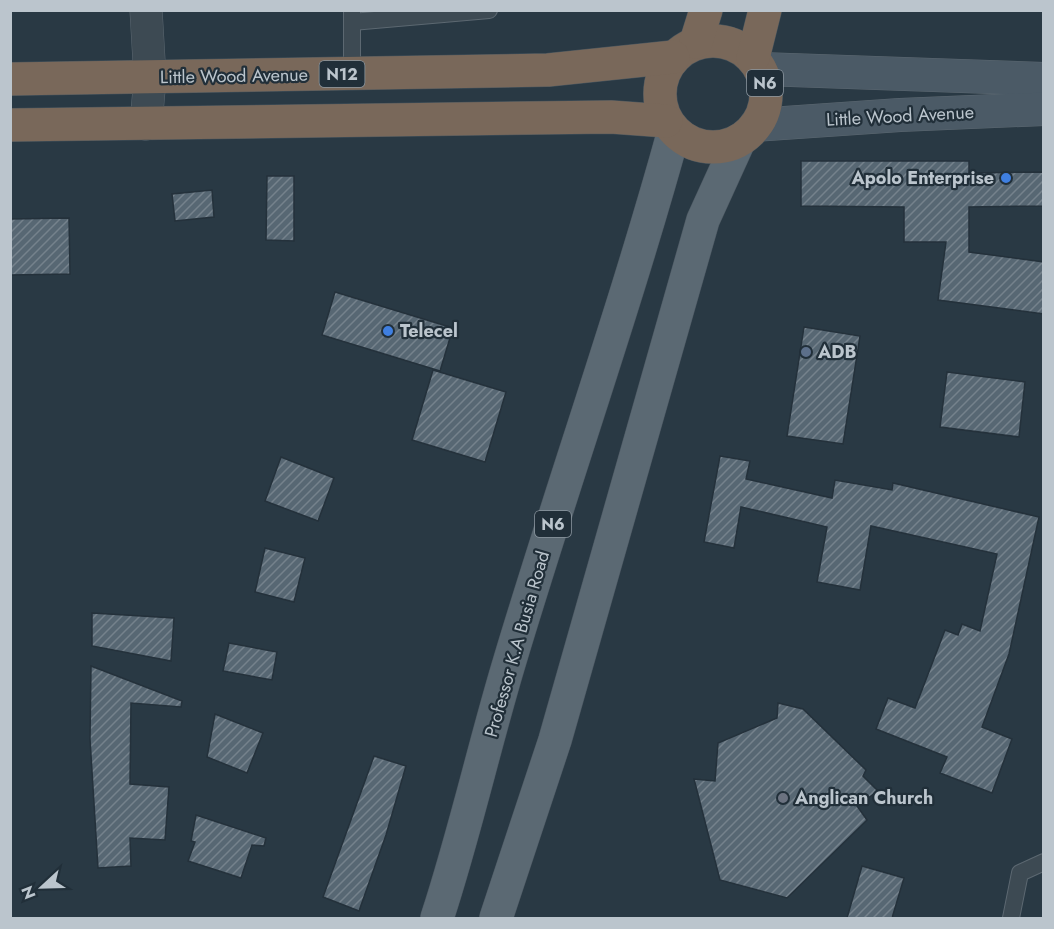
<svg xmlns="http://www.w3.org/2000/svg" width="1054" height="929" viewBox="0 0 1054 929" font-family="Jost,sans-serif">
<style>
.building{fill:url(#building-hatch);stroke:#24313b;stroke-width:1.5}
.lines{fill:none;stroke-linecap:round;stroke-linejoin:round}
.lane-casing{stroke:#5c6871;stroke-width:18}
.street-casing{stroke:#5c6871;stroke-width:33}
.secondary-casing{stroke:#5c6871;stroke-width:34}
.primary-casing{stroke:#4a5660;stroke-width:34}
.highway-casing{stroke:#48555e;stroke-width:34}
.lane{stroke:#3d4a53;stroke-width:16}
.street{stroke:#3d4a53;stroke-width:32}
.secondary{stroke:#4b5a66;stroke-width:33}
.primary{stroke:#5b6973;stroke-width:33}
.highway{stroke:#79685a;stroke-width:33}
.shop-dot{fill:#3f7fe0;stroke:#212f39;stroke-width:2}
.service-dot{fill:#5c6f8a;stroke:#212f39;stroke-width:2}
.worship-dot{fill:#6b7280;stroke:#212f39;stroke-width:2}
.labels{text-anchor:middle;dominant-baseline:central;stroke-width:4.5;stroke-linejoin:round;paint-order:stroke}
.shield{fill:#212f39;stroke:#8d98a1;stroke-width:1.5}
.shield-label{font-size:16px;font-weight:bold;fill:#bbc5cd}
.street-label{font-size:18px;fill:#bbc5cd;stroke:#212f39}
.poi-label{font-size:18px;font-weight:bold;fill:#bbc5cd;stroke:#212f39;text-anchor:start}
</style>
<defs>
<pattern id="building-hatch" width="6" height="6" patternUnits="userSpaceOnUse" patternTransform="scale(1.5)"><rect width="6" height="6" fill="#576773"/><path d="M-1 1l2-2M0 6l6-6M5 7l2-2" fill="none" stroke="#75828c"/></pattern>
</defs>
<rect width="100%" height="100%" fill="#293944"/>
<!-- building -->
<g class="building">
<path d="M 801,161 L 969,161 L 969,173 L 1044,172 L 1044,206 L 969,207 L 969,252 L 1044,262 L 1044,314 L 938,300 L 946,242 L 904,242 L 904,207 L 801,206 Z"/>
<path d="M 267,176 L 294,176 L 294,241 L 266,240 Z"/>
<path d="M 212,190 L 214,217 L 175,221 L 172,194 Z"/>
<path d="M 69,218 L 70,274 L 10,275 L 10,219 Z"/>
<path d="M 335,292 L 453,328 L 440,371 L 322,335 Z"/>
<path d="M 804,327 L 860,336 L 843,444 L 787,436 Z"/>
<path d="M 433,370 L 506,392 L 485,462 L 412,440 Z"/>
<path d="M 947,372 L 1025,382 L 1019,437 L 940,427 Z"/>
<path d="M 720,456 L 750,461 L 746,479 L 832,498 L 835,480 L 892,490 L 893,483 L 1039,517 L 1009,654 L 982,727 L 1012,739 L 992,793 L 940,773 L 947,757 L 876,729 L 888,698 L 915,708 L 945,630 L 958,635 L 962,624 L 980,631 L 997,554 L 871,526 L 860,590 L 817,582 L 827,527 L 741,507 L 734,548 L 704,542 Z"/>
<path d="M 281,457 L 334,478 L 318,521 L 265,501 Z"/>
<path d="M 265,548 L 305,558 L 294,602 L 255,592 Z"/>
<path d="M 92,613 L 174,618 L 171,661 L 92,646 Z"/>
<path d="M 229,643 L 277,652 L 272,680 L 223,671 Z"/>
<path d="M 91,666 L 182,701 L 181,707 L 131,703 L 130,784 L 169,787 L 165,840 L 130,838 L 131,866 L 98,868 L 90,739 Z"/>
<path d="M 778,703 L 803,709 L 866,770 L 863,776 L 878,791 L 857,806 L 867,820 L 787,898 L 720,880 L 694,779 L 715,781 L 718,743 L 777,718 Z"/>
<path d="M 215,714 L 263,733 L 247,773 L 207,757 Z"/>
<path d="M 374,756 L 406,766 L 386,835 L 359,911 L 323,897 Z"/>
<path d="M 196,815 L 266,838 L 264,846 L 252,845 L 241,878 L 188,861 L 195,842 L 191,841 Z"/>
<path d="M 862,866 L 904,878 L 892,918 L 847,918 Z"/>
</g>
<g class="lines">
<defs>
<g id="lane">
<path d="M 352,22 L 489,10"/>
<path d="M 352,73 L 352,11"/>
<path d="M 1011,918 L 1020,873 L 1044,862"/>
</g>
<path id="street" d="M 146,124 L 150,78 L 146,10"/>
<g id="secondary">
<path d="M 760,69 L 1044,79"/>
<path d="M 756,125 L 900,115 L 1044,109"/>
</g>
<g id="primary">
<path d="M 437,918 C 465,833 484,746 510,660 C 563,483 625,309 674,131"/>
<path d="M 496,918 L 555,740 L 703,220 L 739,141"/>
</g>
<g id="highway">
<circle cx="713" cy="94" r="53"/>
<path d="M 696,42 L 706,10"/>
<path d="M 753,58 L 765,10"/>
<path d="M 10,79 L 548,70 L 673,57"/>
<path d="M 10,125 L 611,117 L 666,121"/>
</g>
</defs>
<!-- lane casing -->
<use href="#lane" class="lane-casing"/>
<!-- street casing -->
<use href="#street" class="street-casing"/>
<!-- secondary casing -->
<use href="#secondary" class="secondary-casing"/>
<!-- primary casing -->
<use href="#primary" class="primary-casing"/>
<!-- highway casing -->
<use href="#highway" class="highway-casing"/>
<!-- lane -->
<use href="#lane" class="lane"/>
<!-- street -->
<use href="#street" class="street"/>
<!-- secondary -->
<use href="#secondary" class="secondary"/>
<!-- primary -->
<use href="#primary" class="primary"/>
<!-- highway -->
<use href="#highway" class="highway"/>
</g>
<!-- markers -->
<g class="shop-dot">
<circle cx="1006" cy="178" r="6"/>
<circle cx="388" cy="331" r="6"/>
</g>
<circle class="service-dot" cx="806" cy="352" r="6"/>
<circle class="worship-dot" cx="783" cy="798" r="6"/>
<g class="labels">
<!-- shield labels -->
<g class="shield">
<rect x="319.5" y="61" width="45" height="26" rx="4.5"/>
<rect x="747" y="70" width="36" height="26" rx="4.5"/>
<rect x="535" y="511" width="36" height="26" rx="4.5"/>
</g>
<g class="shield-label">
<text x="342" y="74">N12</text>
<text x="765" y="83">N6</text>
<text x="553" y="524">N6</text>
</g>
<!-- street labels -->
<g class="street-label">
<text transform="translate(234 76) rotate(-1)">Little Wood Avenue</text>
<text transform="translate(900 116) rotate(-3)">Little Wood Avenue</text>
<text transform="translate(517 644) rotate(-74)">Professor K.A Busia Road</text>
</g>
<!-- poi labels -->
<g class="poi-label">
<text x="994" y="178" text-anchor="end">Apolo Enterprise</text>
<text x="400" y="331">Telecel</text>
<text x="818" y="352">ADB</text>
<text x="795" y="798">Anglican Church</text>
</g>
</g>
<!-- border -->
<rect width="1054" height="929" fill="none" stroke="#bbc5cd" stroke-width="24"/>
<!-- north arrow -->
<g transform="translate(42 887) rotate(248)" stroke="#212f39" stroke-width="4.5" paint-order="stroke">
<path d="M0-4.5L10 22L0 15L-10 22Z" fill="#bbc5cd"/>
<text y="-9" font-size="16" font-weight="bold" text-anchor="middle" fill="#bbc5cd">N</text>
</g>
</svg>
